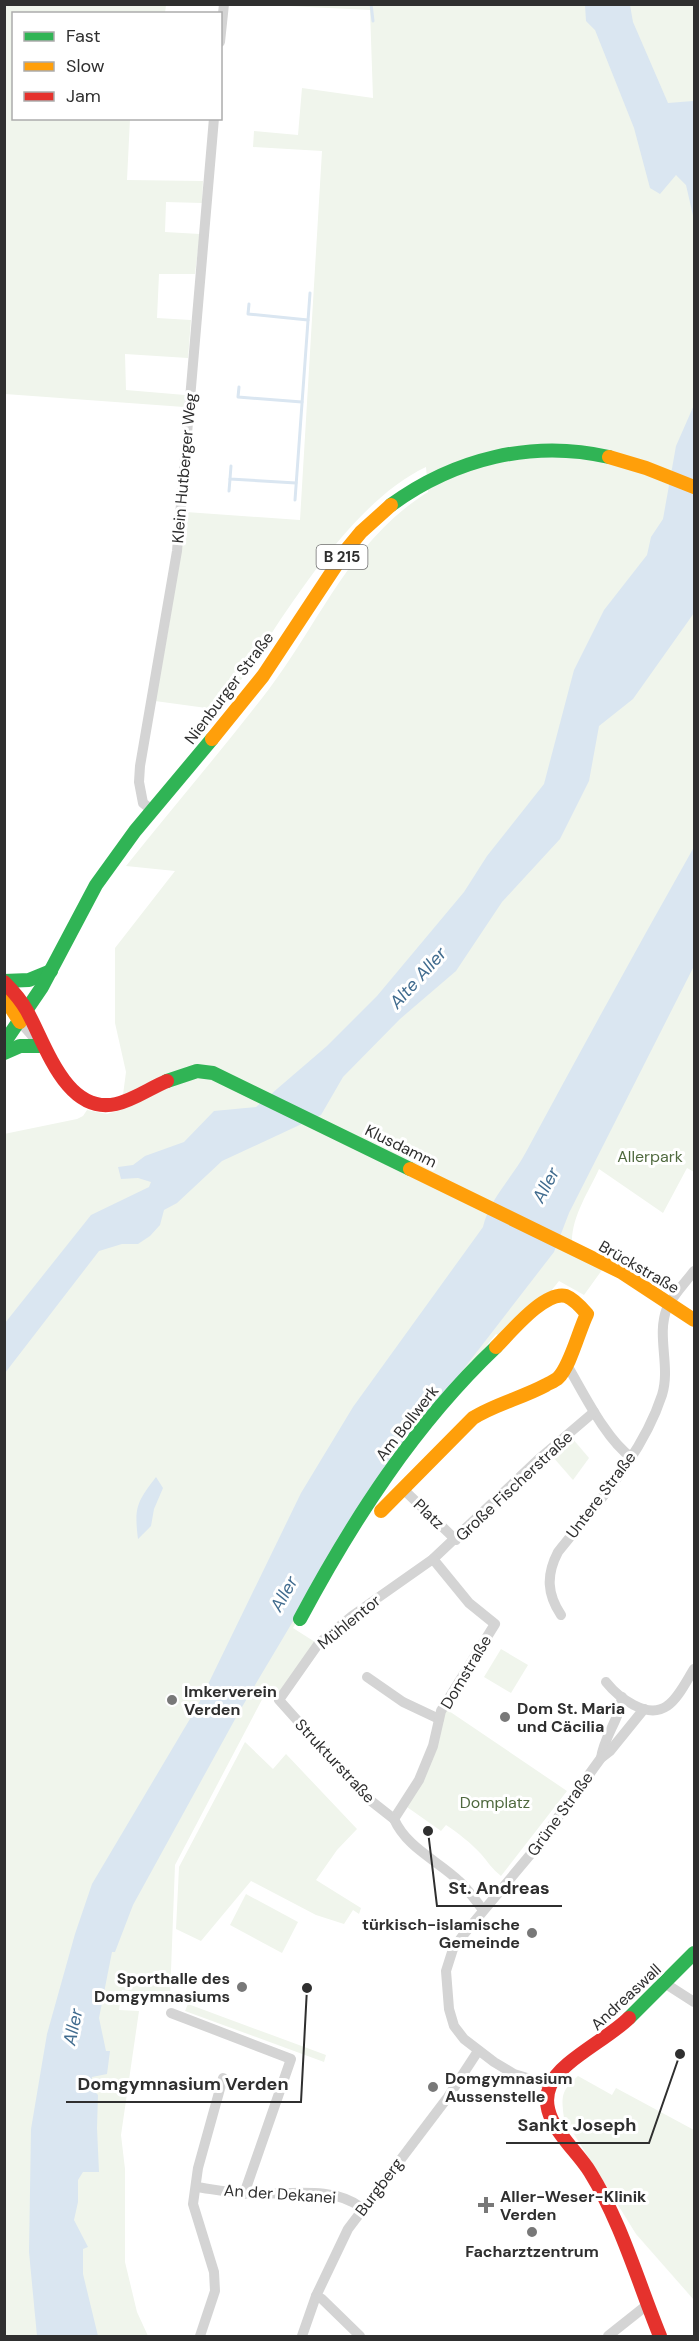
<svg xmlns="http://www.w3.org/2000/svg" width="699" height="2341" viewBox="0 0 699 2341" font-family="'DM Sans',sans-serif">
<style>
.green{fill:#f0f5ec}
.water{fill:#dae6f1}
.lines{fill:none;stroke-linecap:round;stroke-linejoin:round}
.stream{stroke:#dae6f1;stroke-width:3}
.street{stroke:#d4d4d4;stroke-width:10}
.fast{stroke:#30b455;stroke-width:14}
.slow{stroke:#ff9f0a;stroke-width:14}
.jam{stroke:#e5322d;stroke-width:14}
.poi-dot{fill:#787878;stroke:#fff;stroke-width:2}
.labels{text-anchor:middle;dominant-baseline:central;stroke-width:6;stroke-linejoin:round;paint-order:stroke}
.shield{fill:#fff;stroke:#6d6d6d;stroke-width:1.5}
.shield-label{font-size:15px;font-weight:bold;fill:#2f2f2f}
.street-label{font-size:16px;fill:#2f2f2f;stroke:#fff}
.park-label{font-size:16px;fill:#4f693e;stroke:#fff}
.poi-label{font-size:16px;font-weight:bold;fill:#2f2f2f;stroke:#fff;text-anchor:start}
.water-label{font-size:18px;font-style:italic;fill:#406b8e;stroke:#fff}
.leader{fill:none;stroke:#2f2f2f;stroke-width:2}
.callout-dot{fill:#2f2f2f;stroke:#fff;stroke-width:2}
.callout-label{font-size:18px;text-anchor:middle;font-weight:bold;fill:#2f2f2f;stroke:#fff;stroke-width:6;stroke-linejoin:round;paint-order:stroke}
</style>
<rect width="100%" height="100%" fill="#fff"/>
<!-- green -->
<g class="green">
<path d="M 4,5 L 166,5 L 165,13 L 14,14 L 14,118 L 130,119 L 127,180 L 203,181 L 202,203 L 166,202 L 165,232 L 200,234 L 195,274 L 159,274 L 157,318 L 191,320 L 188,358 L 125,354 L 126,390 L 185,395 L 184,407 L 5,394 Z"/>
<path d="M 268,5 L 694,5 L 694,1172 L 687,1168 L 663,1213 L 599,1169 C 589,1191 572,1216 572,1241 L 602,1270 L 584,1295 L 559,1281 L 551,1291 L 498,1335 L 496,1334 L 405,1446 L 347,1536 L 293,1628 L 315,1642 L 278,1696 L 267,1690 L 175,1865 L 170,1997 L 122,1990 L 119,2010 L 139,2011 L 121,2135 L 125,2169 L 125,2262 L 137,2312 L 148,2336 L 5,2336 L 4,1134 L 77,1119 L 83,1116 L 87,1110 L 107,1114 L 121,1110 L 126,1072 L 115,1023 L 115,948 L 175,871 L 126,866 C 173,807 223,749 269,689 C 321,620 351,540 428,492 L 426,467 C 343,506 273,635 221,710 L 155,701 L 168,631 L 186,512 L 300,520 L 322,151 L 253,147 L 254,131 L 298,135 L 302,88 L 373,98 L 370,10 Z"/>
<path d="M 572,1438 L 589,1458 L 573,1480 L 553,1457 Z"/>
<path d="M 501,1649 L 528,1665 L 511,1693 L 484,1677 Z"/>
<path d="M 446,1709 L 567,1791 L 501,1876 C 492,1869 488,1862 481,1854 C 471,1843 458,1833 446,1825 L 441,1831 L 407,1807 Z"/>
<path d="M 245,1742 L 273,1769 L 286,1754 L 357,1829 L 337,1850 L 316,1880 L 361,1908 L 359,1914 L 353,1910 L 344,1924 L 316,1915 L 251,1881 L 201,1941 L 176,1929 L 179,1867 Z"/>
<path d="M 246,1894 L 298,1922 L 282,1953 L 230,1925 Z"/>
<path d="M 188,2004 L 326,2055 L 324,2062 L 185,2011 Z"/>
<path d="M 578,2076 L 612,2095 L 616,2088 L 694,2130 L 694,2300 L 636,2234 L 564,2118 C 561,2096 561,2091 578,2076 Z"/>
</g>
<!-- water -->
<g class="water">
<path d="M 585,5 L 630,5 L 633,22 L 668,103 L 693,101 L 694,103 L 694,220 L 686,185 L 676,175 L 660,194 L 650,188 L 634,128 L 595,30 L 586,21 Z"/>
<path d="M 694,405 L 694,613 L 633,699 L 599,726 L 589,781 L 560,839 L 502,902 L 456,971 L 400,1019 L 343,1077 L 321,1115 L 222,1161 L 177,1203 L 164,1210 L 160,1225 L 150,1236 L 138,1244 L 122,1244 L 99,1251 L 5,1373 L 5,1323 L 91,1215 L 149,1187 L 151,1182 L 138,1178 L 121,1179 L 118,1167 L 133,1165 L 145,1156 L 184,1142 L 214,1111 L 256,1107 L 327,1046 L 377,996 L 464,892 L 487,856 L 544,784 L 574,670 L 604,610 L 647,555 L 651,537 L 663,519 L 676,446 Z"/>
<path d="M 694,847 L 694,966 L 569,1213 L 554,1252 L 452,1384 L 308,1596 L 239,1712 L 133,1905 L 115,1952 L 112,1952 L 99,2018 L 106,2051 L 110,2051 L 107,2074 L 92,2077 L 90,2087 L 98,2095 L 97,2128 L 99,2172 L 83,2172 L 78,2180 L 78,2202 L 74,2220 L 88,2247 L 83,2249 L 83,2274 L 98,2336 L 37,2336 L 29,2252 L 31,2129 L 47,2034 L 75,1934 L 92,1884 L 197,1707 L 301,1493 L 353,1407 L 483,1227 C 489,1199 513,1177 526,1152 C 581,1050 637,948 694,847 Z"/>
<path d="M 156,1477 L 163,1488 L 154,1509 L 151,1526 L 138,1539 C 134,1507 137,1502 156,1477 Z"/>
</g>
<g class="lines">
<!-- stream -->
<g class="stream">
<path d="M 371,4 L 373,21"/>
<path d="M 249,304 L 248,314 L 308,320"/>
<path d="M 239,387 L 238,397 L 302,402"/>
<path d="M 231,466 L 230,479 L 296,483"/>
<path d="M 229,491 L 230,479"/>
<path d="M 295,500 L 310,293"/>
</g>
<!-- street -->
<g class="street">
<path d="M 220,42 L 224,4"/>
<path d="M 153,811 L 143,803 L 139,782 L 140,766 L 177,551 L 214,118"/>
<path d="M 20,1022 L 42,1047"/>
<path d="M 567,1365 C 583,1392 606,1440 632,1458"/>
<path d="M 403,1489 L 456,1540"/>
<path d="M 561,1615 C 547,1594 546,1575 558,1552 C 597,1503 642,1456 662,1395 C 671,1366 656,1336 667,1308 C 673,1295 685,1283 694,1271"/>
<path d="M 367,1677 L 403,1702 L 439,1719"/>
<path d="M 606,1682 C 618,1697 647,1720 667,1706 C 678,1699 687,1680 694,1669"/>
<path d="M 601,1758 C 604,1736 620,1719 622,1697"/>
<path d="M 394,1819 L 366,1797 L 279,1700 L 319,1643 L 352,1616 L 433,1559 L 540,1458 L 594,1412"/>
<path d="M 394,1819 L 419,1780 L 433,1746 L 441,1711 L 495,1624 L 469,1603 L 433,1559"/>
<path d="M 394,1819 C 407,1848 437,1860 459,1881 C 468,1889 475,1900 483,1910"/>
<path d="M 666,1984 L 694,2002"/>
<path d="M 171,2013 L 291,2059 L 244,2194"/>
<path d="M 550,2085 L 514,2074 L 494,2062 L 464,2039 L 454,2026 L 449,2009 L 446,1971 L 453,1949 L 464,1934 L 535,1849 L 601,1758 L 610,1751 L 644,1709"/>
<path d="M 196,2187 C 211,2189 227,2192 242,2193 C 280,2197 330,2183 362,2208"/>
<path d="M 316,2296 L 322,2299 L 360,2336"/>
<path d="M 200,2336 L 215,2291 L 214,2272 L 193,2204 L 198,2168 L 223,2078"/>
<path d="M 302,2336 L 316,2296 L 348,2229 L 448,2097 L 478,2051"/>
<path d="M 608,2336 L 647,2305"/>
</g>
<!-- fast -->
<g class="fast">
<path d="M 391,505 C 454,459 532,439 609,457"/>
<path d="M 4,981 L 29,980 L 51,971"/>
<path d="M 4,1043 L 42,987 L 96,885 L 135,831 L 212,739"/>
<path d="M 4,1053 L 20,1046 L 42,1046"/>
<path d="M 167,1081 L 197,1071 L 213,1073 L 410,1169"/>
<path d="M 300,1619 C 353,1520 414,1425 496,1347"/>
<path d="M 629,2018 L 694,1953"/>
</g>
<!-- slow -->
<g class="slow">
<path d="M 609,457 L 646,468 L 694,487"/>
<path d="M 212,739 L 263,676 L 347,549 L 361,532 L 391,505"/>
<path d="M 4,997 L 20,1022"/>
<path d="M 410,1169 L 621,1272 L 694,1320"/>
<path d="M 381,1511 L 473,1418 C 495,1404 522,1398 546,1385 C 549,1383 555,1381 558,1378 C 570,1367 579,1330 587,1314 C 581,1307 574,1299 566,1296 C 545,1290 510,1333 496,1347"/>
</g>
<!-- jam -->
<g class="jam">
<path d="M 4,982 C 13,991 21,1000 27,1011 C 46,1045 66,1115 116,1104 C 134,1100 150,1088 167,1081"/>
<path d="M 629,2018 C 608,2039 559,2062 550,2086 C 536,2119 575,2147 590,2172 C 621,2222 638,2282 660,2336"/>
</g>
</g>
<!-- markers -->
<g class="poi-dot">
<circle cx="172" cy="1700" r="6"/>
<circle cx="505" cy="1717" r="6"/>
<circle cx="532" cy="1933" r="6"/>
<circle cx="242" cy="1987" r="6"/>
<circle cx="433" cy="2087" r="6"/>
<path d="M483 2196h6v6h6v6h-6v6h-6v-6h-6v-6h6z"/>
<circle cx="532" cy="2232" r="6"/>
</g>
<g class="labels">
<!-- shield labels -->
<rect class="shield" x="316.5" y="545" width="51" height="24" rx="4.5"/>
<g class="shield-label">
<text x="342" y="557">B 215</text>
</g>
<!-- street labels -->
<g class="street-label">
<text transform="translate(184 468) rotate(-85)">Klein Hutberger Weg</text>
<text transform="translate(229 688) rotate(-53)">Nienburger Straße</text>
<text transform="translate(401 1146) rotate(26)">Klusdamm</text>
<text transform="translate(639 1267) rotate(30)">Brückstraße</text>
<text transform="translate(407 1423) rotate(-52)">Am Bollwerk</text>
<text transform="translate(514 1486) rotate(-43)">Große Fischerstraße</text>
<text transform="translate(601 1495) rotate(-53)">Untere Straße</text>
<text transform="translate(429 1514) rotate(44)">Platz</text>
<text transform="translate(349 1622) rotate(-39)">Mühlentor</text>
<text transform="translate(466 1672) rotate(-59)">Domstraße</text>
<text transform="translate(335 1761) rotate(47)">Strukturstraße</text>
<text transform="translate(560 1814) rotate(-54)">Grüne Straße</text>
<text transform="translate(626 1997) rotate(-43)">Andreaswall</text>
<text transform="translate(379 2187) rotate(-53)">Burgberg</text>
<text transform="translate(280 2194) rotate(4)">An der Dekanei</text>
</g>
<!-- park labels -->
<g class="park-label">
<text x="650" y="1156">Allerpark</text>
<text x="495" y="1802">Domplatz</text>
</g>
<!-- poi labels -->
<g class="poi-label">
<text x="184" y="1691">Imkerverein<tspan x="184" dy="18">Verden</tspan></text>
<text x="517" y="1708">Dom St. Maria<tspan x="517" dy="18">und Cäcilia</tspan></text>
<text x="520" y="1924" text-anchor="end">türkisch-islamische<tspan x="520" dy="18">Gemeinde</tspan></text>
<text x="230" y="1978" text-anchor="end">Sporthalle des<tspan x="230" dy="18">Domgymnasiums</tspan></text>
<text x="445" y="2078">Domgymnasium<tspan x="445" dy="18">Aussenstelle</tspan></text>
<text x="500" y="2196">Aller-Weser-Klinik<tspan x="500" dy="18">Verden</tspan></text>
<text x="532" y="2251" text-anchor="middle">Facharztzentrum</text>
</g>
<!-- water labels -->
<g class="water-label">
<text transform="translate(418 978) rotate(-48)">Alte Aller</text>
<text transform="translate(546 1185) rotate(-62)">Aller</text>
<text transform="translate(284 1594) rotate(-61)">Aller</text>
<text transform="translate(73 2027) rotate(-78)">Aller</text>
</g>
</g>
<!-- callouts -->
<path class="leader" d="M428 1831L437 1906H562M307 1988L301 2102H66M680 2054L649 2143H506"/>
<g class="callout-dot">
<circle cx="428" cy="1831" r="6"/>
<circle cx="307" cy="1988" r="6"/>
<circle cx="680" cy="2054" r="6"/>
</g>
<g class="callout-label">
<text x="499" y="1894">St. Andreas</text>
<text x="183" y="2090">Domgymnasium Verden</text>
<text x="577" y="2131">Sankt Joseph</text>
</g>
<!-- border -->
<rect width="699" height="2341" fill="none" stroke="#2f2f2f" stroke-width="12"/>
<!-- legend -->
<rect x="12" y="12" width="210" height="108" fill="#ffffff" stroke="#acacac" stroke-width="1.5"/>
<rect x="24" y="32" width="30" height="9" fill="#30b455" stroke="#acacac" stroke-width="1.5"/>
<text x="66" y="42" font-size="18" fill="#2f2f2f">Fast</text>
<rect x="24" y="62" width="30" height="9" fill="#ff9f0a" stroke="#acacac" stroke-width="1.5"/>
<text x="66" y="72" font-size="18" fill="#2f2f2f">Slow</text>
<rect x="24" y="92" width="30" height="9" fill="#e5322d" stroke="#acacac" stroke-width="1.5"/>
<text x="66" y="102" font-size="18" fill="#2f2f2f">Jam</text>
</svg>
